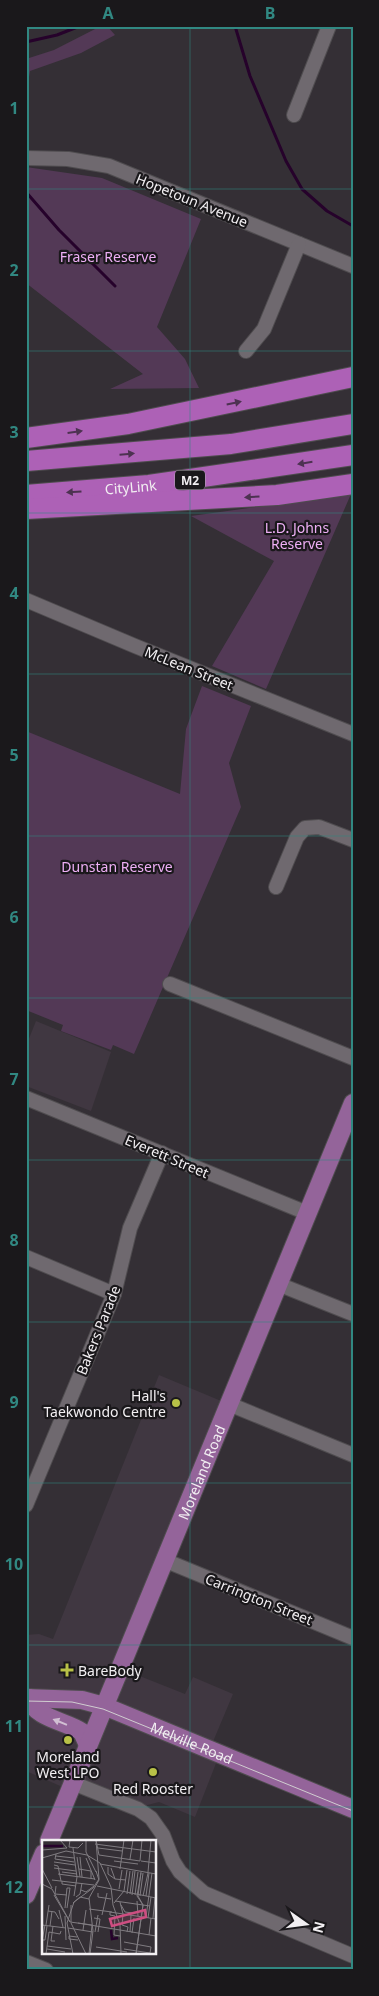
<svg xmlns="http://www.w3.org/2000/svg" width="379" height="1996" viewBox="0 0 379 1996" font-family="'Noto Sans',sans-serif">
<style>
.built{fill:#403741}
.green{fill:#533956}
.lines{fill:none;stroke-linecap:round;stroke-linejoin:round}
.stream{stroke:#26022b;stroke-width:3}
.minor-casing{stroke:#4f4c4f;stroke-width:16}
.major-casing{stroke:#4f4c4f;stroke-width:20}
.highway-casing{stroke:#4f4c4f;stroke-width:22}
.minor{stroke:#6f696f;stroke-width:14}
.major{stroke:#94649a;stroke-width:18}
.highway{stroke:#ad61b6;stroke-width:20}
.tram{stroke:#d0cdd0;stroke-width:1}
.oneway{fill:#4d3251}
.oneway2{fill:#d1bed3}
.grid{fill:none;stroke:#318882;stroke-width:1;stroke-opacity:0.55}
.poi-dot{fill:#b8c147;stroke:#1a181b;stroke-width:2}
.labels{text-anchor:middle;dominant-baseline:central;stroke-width:4.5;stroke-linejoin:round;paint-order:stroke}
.shield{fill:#1a181b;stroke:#b1aeb2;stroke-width:1}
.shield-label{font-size:12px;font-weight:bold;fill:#f2eff2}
.street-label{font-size:14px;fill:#f2eff2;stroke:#1a181b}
.park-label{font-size:14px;fill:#eeaff5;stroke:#1a181b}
.poi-label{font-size:14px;fill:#f2eff2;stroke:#1a181b}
.inset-river{fill:none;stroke:#26022b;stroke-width:2.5}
.inset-road{fill:none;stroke:#807c81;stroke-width:1}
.view{fill:#ce4e81;fill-opacity:0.15;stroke:#ce4e81;stroke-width:2.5}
.inset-edge{fill:none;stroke:#f2eff2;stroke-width:2.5}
.neatline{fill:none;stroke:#318882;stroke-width:2}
.grid-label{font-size:16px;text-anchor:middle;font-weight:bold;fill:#318882}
</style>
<rect width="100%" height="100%" fill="#342f35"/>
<!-- built -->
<g class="built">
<path d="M 36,1021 L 111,1052 L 91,1111 L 26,1086 L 26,1046 Z"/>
<path d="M 159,1375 L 226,1403 L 117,1667 L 185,1694 L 193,1677 L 233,1694 L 212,1744 L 222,1748 L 195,1817 L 159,1802 L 132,1809 L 90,1792 L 74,1792 L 26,1771 L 26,1635 L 39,1634 L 53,1639 Z"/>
</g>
<!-- green -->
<g class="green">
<path d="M 101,26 L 107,26 L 115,35 L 81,53 L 30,71 L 26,95 L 26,59 L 54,50 Z"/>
<path d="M 26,167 L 102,178 L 201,219 L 157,327 L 185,359 L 199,388 L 110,389 L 143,374 L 26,283 Z"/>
<path d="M 351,494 L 266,689 L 212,666 L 274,561 L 191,516 Z"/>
<path d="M 202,686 L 251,706 L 229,763 L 241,807 L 134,1054 L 113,1045 L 111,1050 L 61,1031 L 63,1025 L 26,1010 L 26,731 L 180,794 L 186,729 Z"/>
</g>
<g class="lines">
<!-- stream -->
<g class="stream">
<path d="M 235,26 L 250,76 L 286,161 L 302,189 L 327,211 L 353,226"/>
<path d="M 26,42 L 57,35 L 80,26"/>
<path d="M 26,192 L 59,230 L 115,286"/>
</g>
<defs>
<g id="minor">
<path d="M 294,115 L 329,26"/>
<path d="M 26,158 L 68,159 L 109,166 L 353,266"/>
<path d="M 246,351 L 264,329 L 299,244"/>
<path d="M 26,600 L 135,646 L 353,734"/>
<path d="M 276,887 L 297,837 L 305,828 L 319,827 L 353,840"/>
<path d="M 170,984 L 353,1058"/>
<path d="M 26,1098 L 307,1213"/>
<path d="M 26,1257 L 114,1294"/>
<path d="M 278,1284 L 353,1314"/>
<path d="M 229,1404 L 353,1455"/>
<path d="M 26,1505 L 114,1294 L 130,1228 L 162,1153"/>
<path d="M 164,1560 L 353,1638"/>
<path d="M 73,1783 L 138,1809 L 151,1818 L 163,1835 L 173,1861 L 180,1872 L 204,1893 L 353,1956"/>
<path d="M 26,1962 L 46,1970"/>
</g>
<g id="major">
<path id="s1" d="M 26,1698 L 82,1700 L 104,1706 L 353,1809"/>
<path d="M 29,1698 C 35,1719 67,1721 82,1732 L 88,1745"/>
<path id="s2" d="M 49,1841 L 353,1103"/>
<path d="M 26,1895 L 44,1853"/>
</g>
<g id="highway">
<path d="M 26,438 L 128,424 L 353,377"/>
<path d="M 26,461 L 231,444 L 353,424"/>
<path id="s3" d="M 26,495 L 149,485 L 353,455"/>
<path d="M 26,509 L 277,495 L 353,484"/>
</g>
</defs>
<!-- minor casing -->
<use href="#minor" class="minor-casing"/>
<!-- major casing -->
<use href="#major" class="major-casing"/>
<!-- highway casing -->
<use href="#highway" class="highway-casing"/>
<!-- minor -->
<use href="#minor" class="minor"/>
<!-- major -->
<use href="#major" class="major"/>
<!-- highway -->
<use href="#highway" class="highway"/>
<!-- tram -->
<path class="tram" d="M 26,1701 L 72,1702 L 103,1709 L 353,1811"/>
</g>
<!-- one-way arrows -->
<defs><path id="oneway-solid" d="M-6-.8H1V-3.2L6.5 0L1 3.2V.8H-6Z" transform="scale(1.25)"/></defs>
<g class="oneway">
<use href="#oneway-solid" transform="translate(234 403) rotate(-12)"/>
<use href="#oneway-solid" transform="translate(75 432) rotate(-8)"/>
<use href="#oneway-solid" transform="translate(127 454) rotate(-5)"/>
<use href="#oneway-solid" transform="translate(305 463) rotate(171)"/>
<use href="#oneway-solid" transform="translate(74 492) rotate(176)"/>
<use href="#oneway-solid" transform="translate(252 497) rotate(176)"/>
</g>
<use class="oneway2" href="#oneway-solid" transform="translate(60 1722) rotate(-158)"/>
<!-- grid -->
<path class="grid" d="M 190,26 L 190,1970M 26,189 L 353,189M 26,351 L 353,351M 26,513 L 353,513M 26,674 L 353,674M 26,836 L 353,836M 26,998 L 353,998M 26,1160 L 353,1160M 26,1322 L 353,1322M 26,1483 L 353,1483M 26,1645 L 353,1645M 26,1807 L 353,1807"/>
<!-- markers -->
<g class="poi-dot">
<circle cx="176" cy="1403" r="5"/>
<path d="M64.5 1662.5h5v5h5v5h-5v5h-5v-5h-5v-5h5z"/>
<circle cx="68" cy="1740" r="5"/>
<circle cx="153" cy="1772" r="5"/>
</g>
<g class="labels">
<!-- shield labels -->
<rect class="shield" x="175" y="470.5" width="30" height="19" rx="4"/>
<g class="shield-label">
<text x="190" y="480">M2</text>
</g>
<!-- street labels -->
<g class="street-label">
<text transform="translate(192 200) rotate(22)">Hopetoun Avenue</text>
<text stroke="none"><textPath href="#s3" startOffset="105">CityLink</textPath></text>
<text transform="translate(189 668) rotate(22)">McLean Street</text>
<text transform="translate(167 1156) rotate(23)">Everett Street</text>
<text transform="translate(98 1330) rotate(-68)">Bakers Parade</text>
<text stroke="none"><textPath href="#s2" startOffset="399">Moreland Road</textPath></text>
<text transform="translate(259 1599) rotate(22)">Carrington Street</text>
<text stroke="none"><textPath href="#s1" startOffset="174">Melville Road</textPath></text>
</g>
<!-- park labels -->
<g class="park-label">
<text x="108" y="256">Fraser Reserve</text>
<text x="297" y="527">L.D. Johns<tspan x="297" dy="16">Reserve</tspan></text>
<text x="117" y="866">Dunstan Reserve</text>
</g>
<!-- poi labels -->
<g class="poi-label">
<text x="166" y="1395" text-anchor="end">Hall's<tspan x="166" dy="16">Taekwondo Centre</tspan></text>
<text x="78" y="1670" text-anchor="start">BareBody</text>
<text x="68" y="1756">Moreland<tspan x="68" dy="16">West LPO</tspan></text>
<text x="153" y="1788">Red Rooster</text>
</g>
</g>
<!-- overview -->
<g transform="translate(42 1840)">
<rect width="114" height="114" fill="#342f35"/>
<path class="inset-river" d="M 0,6 L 21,6M 69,90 L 70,99 L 76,98"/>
<path class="inset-road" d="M 28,0 L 27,7 L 36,8 L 41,3M 44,0 L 44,12 L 54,32M 54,0 L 57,15 L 98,21M 53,4 L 114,12M 31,8 L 35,37 L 32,56M 56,8 L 80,11M 0,10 L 25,8 L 18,0M 14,14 L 13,19 L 32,22M 14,16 L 32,18M 35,17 L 38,37M 38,17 L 40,37M 0,18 L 24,11 L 45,15 L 58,23 L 69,47 L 71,65 L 78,85 L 79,114M 44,18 L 53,40M 88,19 L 91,0M 72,21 L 96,24M 98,21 L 100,0M 99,21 L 114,23M 12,22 L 33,25M 58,24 L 114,34M 12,25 L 16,26 L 19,41M 66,27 L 66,34 L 73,39M 12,28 L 34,31M 69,28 L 73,39 L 84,40M 0,29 L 10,48M 37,29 L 49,31 L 49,38M 78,29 L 82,0M 20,32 L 35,34M 106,32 L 109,0M 16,34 L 53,39M 10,40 L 52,45M 20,41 L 20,44 L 34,46M 0,44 L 10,49 L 28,82 L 50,85 L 47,114M 14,46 L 13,54 L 25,55M 55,46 L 114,58M 77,49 L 80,30M 39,50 L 44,52 L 52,46M 56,53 L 56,57 L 69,59M 85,54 L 88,31M 88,54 L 91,31M 12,55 L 28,82M 90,55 L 93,31M 93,55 L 96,32M 98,56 L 101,33M 101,56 L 106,33M 104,56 L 107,33M 34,57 L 38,54 L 40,43M 73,61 L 108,66M 95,61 L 96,76M 78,62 L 81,74 L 80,85 L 86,87 L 85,92M 31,63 L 38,57 L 47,59M 72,63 L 82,51 L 85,30M 79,65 L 83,72 L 91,73M 23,68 L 25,48 L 28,48 L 25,68M 47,69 L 70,72M 17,70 L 21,87M 6,71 L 13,72 L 17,79M 68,72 L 68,75 L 73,76 L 72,95 L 78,96M 68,72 L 114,79M 60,75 L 65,53M 23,76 L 24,100M 104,77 L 110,33M 52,78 L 58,79 L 56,92M 106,78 L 109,57M 111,78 L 113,58M 29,82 L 29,65M 29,83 L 44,114M 36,83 L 60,87M 0,85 L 24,88M 4,85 L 7,65M 8,86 L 10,71M 11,86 L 9,101 L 13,101M 60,87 L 114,96M 26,88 L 51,92M 41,90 L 44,70M 53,92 L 56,75M 88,92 L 89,75M 90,93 L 92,78M 107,95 L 109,78M 35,97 L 27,96 L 27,99 L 36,100M 0,100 L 3,100 L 5,86M 0,101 L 3,85M 82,102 L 109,107 L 108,113M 5,106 L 29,109M 54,107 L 85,112M 5,109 L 23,112M 82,109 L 108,113M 4,114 L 7,92 L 18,94 L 19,91M 31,114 L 25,83 L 32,62 L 51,48 L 57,39 L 54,0M 48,114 L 51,91 L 47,58 L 57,40 L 54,31M 94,114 L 101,65 L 96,56 L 99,32M 94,114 L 101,65 L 95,56 L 99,33"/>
<path class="view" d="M 103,70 L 104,77 L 70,86 L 68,79 Z"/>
<rect width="114" height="114" class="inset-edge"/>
</g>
<!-- border -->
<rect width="379" height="1996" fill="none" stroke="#1a181b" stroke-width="55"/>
<!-- north arrow -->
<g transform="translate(306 1924) rotate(104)" stroke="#1a181b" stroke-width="4" paint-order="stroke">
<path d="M0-4L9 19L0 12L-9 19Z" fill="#f2eff2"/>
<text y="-8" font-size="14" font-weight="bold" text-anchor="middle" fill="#f2eff2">N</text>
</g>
<rect x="28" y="28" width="324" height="1940" class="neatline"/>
<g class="grid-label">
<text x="108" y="19">A</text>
<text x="270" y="19">B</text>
<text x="14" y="114">1</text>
<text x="14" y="276">2</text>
<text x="14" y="438">3</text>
<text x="14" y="599">4</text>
<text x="14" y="761">5</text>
<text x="14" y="923">6</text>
<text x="14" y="1085">7</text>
<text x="14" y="1246">8</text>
<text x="14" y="1408">9</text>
<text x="14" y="1570">10</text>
<text x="14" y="1732">11</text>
<text x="14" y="1893">12</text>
</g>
</svg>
